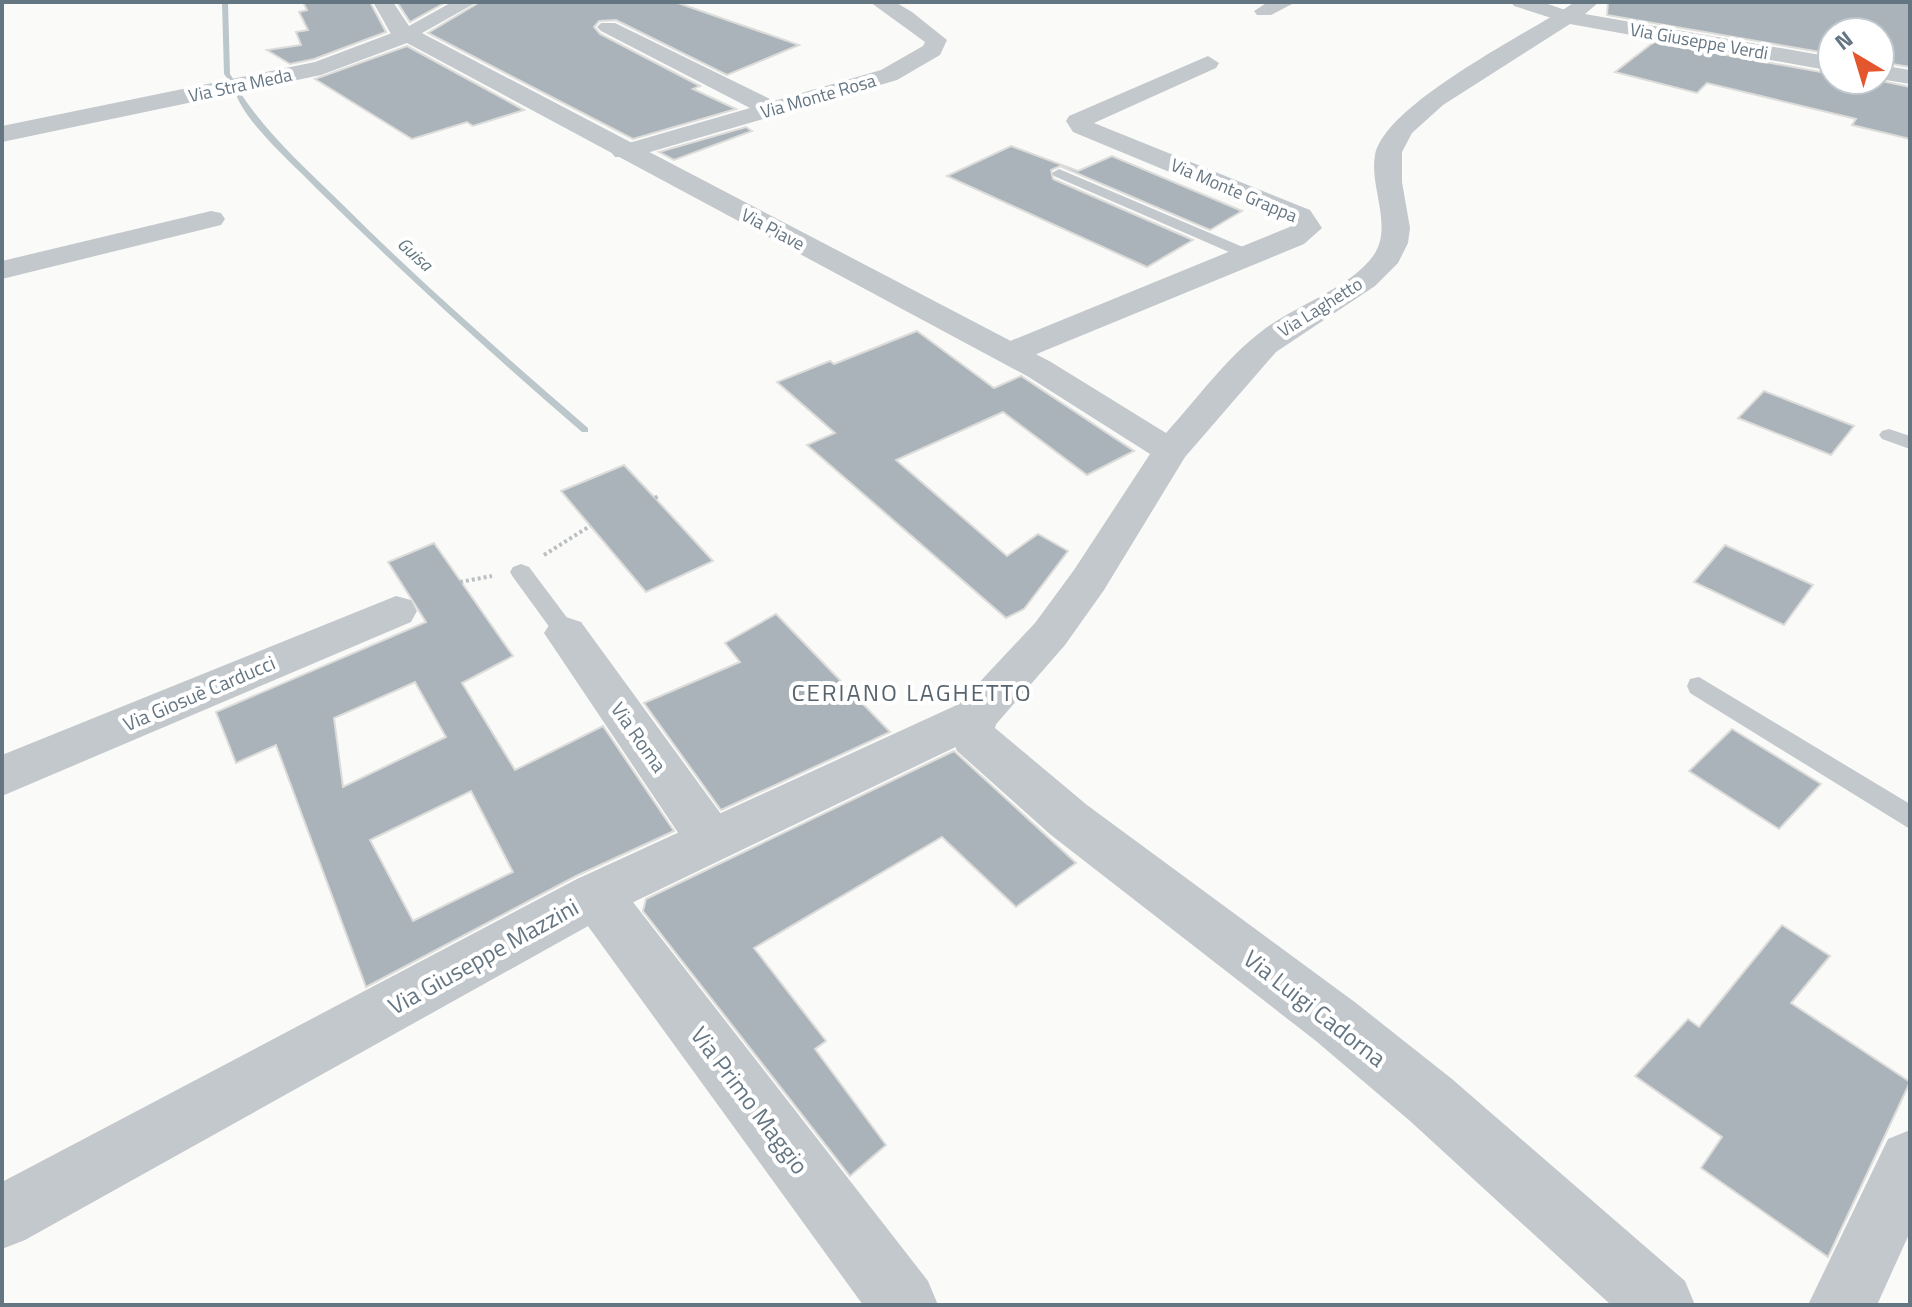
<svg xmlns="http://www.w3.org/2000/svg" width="1912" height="1307" viewBox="0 0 1912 1307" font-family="'Titillium Web',sans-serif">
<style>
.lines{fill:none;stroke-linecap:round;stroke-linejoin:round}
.stream{fill:#bbc7cb;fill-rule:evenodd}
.building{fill:#aab3b9;stroke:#dcdcda;stroke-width:2;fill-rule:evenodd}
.path{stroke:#bbbfc2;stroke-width:4;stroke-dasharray:3 3;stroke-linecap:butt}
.service{fill:#c3c8cc;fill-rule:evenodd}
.minor{fill:#c3c8cc;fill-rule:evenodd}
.tertiary{fill:#c3c8cc;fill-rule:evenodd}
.labels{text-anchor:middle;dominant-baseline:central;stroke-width:8;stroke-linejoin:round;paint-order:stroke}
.far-street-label{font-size:18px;fill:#657683;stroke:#fff}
.far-water-label{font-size:18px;font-style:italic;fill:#60757c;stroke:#fff}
.street-label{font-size:20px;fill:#657683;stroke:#fff}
.quarter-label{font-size:24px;letter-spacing:2px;fill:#57646e;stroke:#fff}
.near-street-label{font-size:24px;fill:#657683;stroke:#fff}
</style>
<rect width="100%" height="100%" fill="#fafaf8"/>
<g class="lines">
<!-- stream -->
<g class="stream">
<path d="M 222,2 L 228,2 L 230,74 L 235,82 L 232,84 L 224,74 Z"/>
<path d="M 235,91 L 239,91 C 267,134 304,167 341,203 C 420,282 504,355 588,428 L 588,432 L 582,432 C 490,353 402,272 316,188 C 293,164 243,121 235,91 Z"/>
</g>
</g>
<!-- building -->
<g class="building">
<path d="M 303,2 L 370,2 L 386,32 L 314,59 L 290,64 L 267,50 L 301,45 L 296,32 L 308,30 L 299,12 L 307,10 Z"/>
<path d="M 397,2 L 446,2 L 410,22 Z"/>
<path d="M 480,2 L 675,2 L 799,45 L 727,75 L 616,20 L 599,21 L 594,27 L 600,34 L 700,86 L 693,89 L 736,109 L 633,139 L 428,33 Z"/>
<path d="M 1608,2 L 1910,2 L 1910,67 L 1880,62 L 1880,32 L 1832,32 L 1832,54 L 1607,15 Z"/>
<path d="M 1654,42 L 1832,74 L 1832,80 L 1877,80 L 1910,87 L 1910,139 L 1852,125 L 1856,119 L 1707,83 L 1697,93 L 1615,72 Z"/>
<path d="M 407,46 L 524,110 L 473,126 L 467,122 L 412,139 L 315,79 Z"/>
<path d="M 746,127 L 752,131 L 674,160 L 659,152 Z"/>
<path d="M 1011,146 L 1078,171 L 1112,156 L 1242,211 L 1210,230 L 1060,166 L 1051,170 L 1053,179 L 1193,240 L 1147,267 L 947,176 Z"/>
<path d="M 917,331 L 994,388 L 1021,376 L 1134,451 L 1087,475 L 1003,412 L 896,460 L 1007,556 L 1038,534 L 1068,551 L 1024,609 L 1006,618 L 807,445 L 835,433 L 777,382 L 830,361 L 834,364 Z"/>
<path d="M 1764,391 L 1854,426 L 1831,455 L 1738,418 Z"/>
<path d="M 624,465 L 655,498 L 713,561 L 646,592 L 561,491 Z"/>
<path d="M 434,543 L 513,656 L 462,683 L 515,770 L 603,726 L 674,831 L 576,876 L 366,987 L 276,745 L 236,763 L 216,712 L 426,622 L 388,562 ZM 415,682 L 446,737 L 343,787 L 334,718 ZM 471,791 L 513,872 L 413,921 L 370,840 Z"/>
<path d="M 1725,545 L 1813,585 L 1784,625 L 1694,582 Z"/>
<path d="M 776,614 L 890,732 L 721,810 L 644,703 L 740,662 L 725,643 Z"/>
<path d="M 1732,729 L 1821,784 L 1779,829 L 1689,771 Z"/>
<path d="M 954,751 L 1076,863 L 1016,907 L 942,837 L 754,948 L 826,1041 L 815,1049 L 886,1145 L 850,1176 L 643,911 L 646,899 Z"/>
<path d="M 1782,925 L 1830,956 L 1791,1003 L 1910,1082 L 1828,1257 L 1701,1168 L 1722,1137 L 1635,1076 L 1688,1019 L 1699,1027 Z"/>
</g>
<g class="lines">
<!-- path -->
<g class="path">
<path d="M 655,498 L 658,496"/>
<path d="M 544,555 L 590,526"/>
<path d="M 460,582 L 492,576"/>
</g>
<!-- service -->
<g class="service">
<path d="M 1059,169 L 1257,253 L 1259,256 L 1257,259 L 1245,259 L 1054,176 L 1052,173 Z"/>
<path d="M 1889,429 L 1910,436 L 1910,449 L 1882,439 L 1879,435 L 1882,431 Z"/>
<path d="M 521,564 L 529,567 L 574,627 L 578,633 L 574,639 L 566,641 L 558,639 L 513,577 L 510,572 L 513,567 Z"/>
<path d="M 1699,677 L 1910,804 L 1910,829 L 1690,693 L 1687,686 L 1690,679 Z"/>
</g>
<!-- minor -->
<g class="minor">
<path d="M 373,2 L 393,2 L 409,26 L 452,2 L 477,2 L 408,41 L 391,34 Z"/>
<path d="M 870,2 L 895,2 L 912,12 L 947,40 L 940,55 L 897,80 L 633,157 L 615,157 L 611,152 L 615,147 L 750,108 L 601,31 L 597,27 L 601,23 L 615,23 L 774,101 L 881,70 L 923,46 L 925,42 Z"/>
<path d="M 1268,2 L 1296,2 L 1271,15 L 1257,15 L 1254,11 Z"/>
<path d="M 1511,2 L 1542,2 L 1574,13 L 1577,17 L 1567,23 L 1514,6 Z"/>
<path d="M 1208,56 L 1219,63 L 1216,68 L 1094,123 L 1310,210 L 1322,228 L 1304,244 L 1022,360 L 1010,363 L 998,360 L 993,353 L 998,346 L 1292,226 L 1290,222 L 1073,132 L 1066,121 L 1069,116 Z"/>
<path d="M 211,211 L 221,213 L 225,219 L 221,225 L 2,279 L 2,261 Z"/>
<path d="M 396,596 L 411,600 L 417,611 L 411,622 L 2,796 L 2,755 Z"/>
<path d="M 566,617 L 581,622 L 729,825 L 736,840 L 729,855 L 711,861 L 693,855 L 544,633 L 551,622 Z"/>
<path d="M 975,699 L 991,704 L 998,717 L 995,728 L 1087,805 L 1356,1003 L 1452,1079 L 1685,1281 L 1695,1305 L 1611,1305 L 1410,1121 L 1316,1041 L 1051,835 L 957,751 L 948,729 L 959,704 Z"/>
<path d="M 596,872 L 615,879 L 928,1281 L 938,1305 L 863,1305 L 577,911 L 570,895 L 577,879 Z"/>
<path d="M 1910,1130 L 1910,1232 L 1877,1305 L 1808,1305 L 1888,1139 Z"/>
</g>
<!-- tertiary -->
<g class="tertiary">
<path d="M 1575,2 L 1599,2 L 1585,14 L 1832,57 L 1832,71 L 1570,24 L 1443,105 L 1412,133 L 1402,152 L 1402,182 L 1410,228 L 1408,243 L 1398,263 L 1375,286 L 1276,352 L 1185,457 L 1104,590 L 1065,645 L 991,730 L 615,911 L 25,1240 L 2,1249 L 2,1182 L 577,879 L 959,704 L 1035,623 L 1074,570 L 1150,454 L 1027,376 L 407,43 L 321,75 L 2,142 L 2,126 L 315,62 L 400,30 L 416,30 L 1051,362 L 1166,433 C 1197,399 1226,358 1262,331 C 1294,306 1350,288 1373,256 C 1394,227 1369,187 1375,155 C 1386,103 1529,33 1575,2 Z"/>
<path d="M 1880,65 L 1910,70 L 1910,84 L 1880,79 Z"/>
</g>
</g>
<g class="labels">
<!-- far-street labels -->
<g class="far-street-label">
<text transform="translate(1699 41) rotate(10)">Via Giuseppe Verdi</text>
<text transform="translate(240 85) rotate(-12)">Via Stra Meda</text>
<text transform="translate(818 96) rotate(-16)">Via Monte Rosa</text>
<text transform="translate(1234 190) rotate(23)">Via Monte Grappa</text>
<text transform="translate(773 229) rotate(28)">Via Piave</text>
<text transform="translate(1320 307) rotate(-32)">Via Laghetto</text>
</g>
<!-- far-water labels -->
<g class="far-water-label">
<text transform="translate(415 254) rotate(42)">Guisa</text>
</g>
<!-- street labels -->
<g class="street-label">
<text transform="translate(199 693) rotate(-23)">Via Giosuè Carducci</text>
<text transform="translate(639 737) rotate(55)">Via Roma</text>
</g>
<!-- quarter labels -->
<g class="quarter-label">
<text x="912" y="692">CERIANO LAGHETTO</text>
</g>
<!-- near-street labels -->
<g class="near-street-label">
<text transform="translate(483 956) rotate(-29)">Via Giuseppe Mazzini</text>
<text transform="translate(1315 1008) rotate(38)">Via Luigi Cadorna</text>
<text transform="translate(750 1100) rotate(53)">Via Primo Maggio</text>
</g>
</g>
<!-- border -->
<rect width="1912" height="1307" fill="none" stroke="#657683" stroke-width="8"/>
<!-- north arrow -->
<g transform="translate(1856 56) rotate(322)"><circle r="38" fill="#ffffff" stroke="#c1c8cd" stroke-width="2"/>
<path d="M0-6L14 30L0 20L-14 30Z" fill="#e4572e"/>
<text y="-12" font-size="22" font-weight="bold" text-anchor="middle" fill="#657683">N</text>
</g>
</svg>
